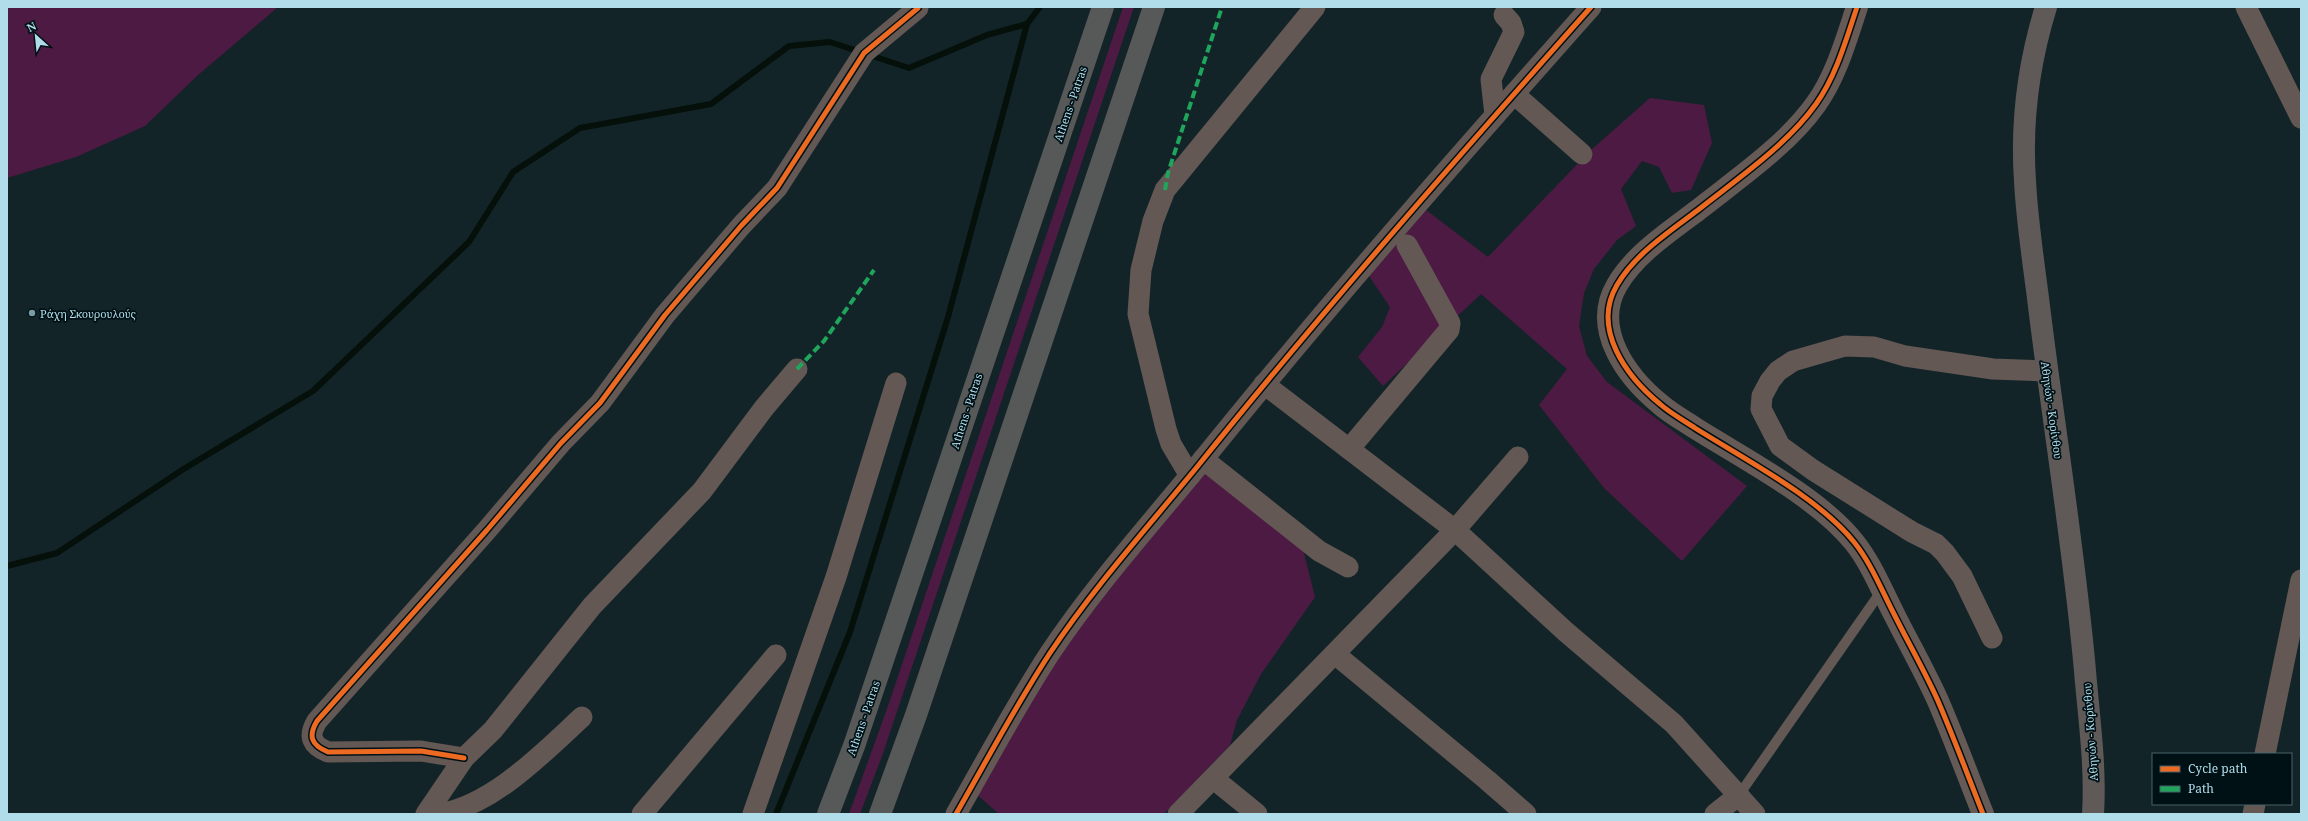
<svg xmlns="http://www.w3.org/2000/svg" width="2308" height="821" viewBox="0 0 2308 821" font-family="'Noto Serif',serif">
<style>
.green{fill:#4d1a43}
.lines{fill:none;stroke-linecap:round;stroke-linejoin:round}
.stream{stroke:#041009;stroke-width:6}
.lane{stroke:#645854;stroke-width:10}
.street{stroke:#645854;stroke-width:21}
.secondary{stroke:#655a56;stroke-width:22}
.primary{stroke:#5f5a58;stroke-width:22}
.highway{stroke:#575858;stroke-width:22}
.quiet{stroke:#20a55d;stroke-width:4;stroke-dasharray:8 4;stroke-linecap:butt}
.cycleway-casing{stroke:#001116;stroke-width:8}
.cycleway{stroke:#ed6a23;stroke-width:5}
.poi-dot{fill:#7a9ca6;stroke:#001116;stroke-width:1.5}
.labels{text-anchor:middle;dominant-baseline:central;stroke-width:3.5;stroke-linejoin:round;paint-order:stroke}
.street-label{font-size:11px;fill:#b1ddea;stroke:#001116}
.poi-label{font-size:11px;fill:#b1ddea;stroke:#001116;text-anchor:start}
</style>
<rect width="100%" height="100%" fill="#132428"/>
<!-- green -->
<g class="green">
<path d="M 7,7 L 278,7 L 198,75 L 145,126 L 76,157 L 7,178 Z"/>
<path d="M 1123,7 L 1134,7 L 882,756 L 860,814 L 849,814 L 888,706 Z"/>
<path d="M 1650,98 L 1704,105 L 1712,143 L 1691,190 L 1672,193 L 1659,167 L 1642,161 L 1621,189 L 1636,226 L 1617,240 L 1594,269 L 1584,293 L 1579,326 L 1587,356 L 1607,382 L 1747,486 L 1682,561 L 1604,488 L 1539,405 L 1567,369 L 1481,294 L 1383,386 L 1358,357 L 1382,327 L 1390,307 L 1369,276 L 1426,210 L 1488,257 L 1591,150 Z"/>
<path d="M 1206,472 L 1303,549 L 1315,597 L 1261,674 L 1237,720 L 1230,745 L 1164,814 L 999,814 L 975,793 L 1047,668 L 1132,554 Z"/>
</g>
<g class="lines">
<!-- stream -->
<g class="stream">
<path d="M 7,566 L 57,553 L 182,470 L 313,391 L 469,242 L 513,172 L 580,128 L 711,104 L 789,46 L 830,42 L 909,68 L 987,35 L 1027,24"/>
<path d="M 776,814 L 850,632 L 948,317 L 1027,24 L 1040,7"/>
</g>
<!-- lane -->
<path class="lane" d="M 1739,795 L 1882,590"/>
<!-- street -->
<g class="street">
<path d="M 2246,7 L 2301,118"/>
<path d="M 1514,94 L 1582,154"/>
<path d="M 1495,115 L 1491,79 L 1514,32 L 1511,23 L 1504,15"/>
<path d="M 1264,384 L 1455,530 L 1566,632 L 1674,724 L 1755,814"/>
<path d="M 1350,448 L 1449,330 L 1450,323 L 1407,245"/>
<path d="M 1203,459 L 1319,551 L 1348,567"/>
<path d="M 1190,476 L 1171,444 L 1166,429 L 1138,314 L 1141,270 L 1153,221 L 1165,190 L 1315,7"/>
<path d="M 1992,638 L 1962,576 L 1945,553 L 1936,544 L 1912,532 L 1813,470 L 1780,446 L 1761,409 L 1762,396 L 1770,381 L 1778,371 L 1793,361 L 1845,346 L 1874,347 L 1905,356 L 1993,369 L 2047,371"/>
<path d="M 1335,654 L 1487,780 L 1526,814"/>
<path d="M 2265,754 L 2301,580"/>
<path d="M 464,758 L 421,751 L 328,752 C 311,745 308,736 317,721 L 487,530 L 561,443 L 600,403 L 665,315 L 741,226 L 777,188 L 864,53 L 918,8"/>
<path d="M 1214,779 L 1257,814"/>
<path d="M 426,814 L 464,758 L 493,730 L 592,606 L 702,491 L 764,408 L 797,369"/>
<path d="M 439,814 C 492,806 543,753 582,717"/>
<path d="M 642,814 L 776,655"/>
<path d="M 753,814 L 836,577 L 896,383"/>
<path d="M 956,814 C 987,760 1016,705 1050,653 C 1094,587 1147,528 1197,467 C 1324,309 1457,158 1591,7"/>
<path d="M 1178,814 L 1455,530 L 1518,457"/>
<path d="M 1715,814 L 1739,795"/>
<path d="M 2253,814 L 2255,804"/>
</g>
<!-- secondary -->
<path class="secondary" d="M 1857,7 C 1846,40 1836,76 1816,104 C 1787,145 1737,179 1698,210 C 1669,232 1635,254 1617,285 C 1591,329 1627,377 1660,404 C 1670,413 1683,420 1695,428 C 1744,459 1818,497 1854,542 C 1871,563 1882,591 1895,616 C 1909,644 1925,672 1938,701 C 1954,738 1968,776 1983,814"/>
<!-- primary -->
<path class="primary" d="M 2046,7 C 2029,62 2021,123 2025,181 C 2027,220 2033,259 2038,298 C 2053,423 2074,547 2085,671 C 2089,719 2096,767 2093,814"/>
<!-- highway -->
<g class="highway">
<path d="M 828,814 L 854,746 L 1103,7"/>
<path d="M 880,814 L 916,715 L 1154,7"/>
</g>
<!-- quiet -->
<g class="quiet">
<path d="M 1165,190 L 1168,173 L 1222,7"/>
<path d="M 797,369 L 824,341 L 874,270"/>
</g>
<defs>
<g id="cycleway">
<path d="M 1857,7 C 1846,40 1836,76 1816,104 C 1787,145 1737,179 1698,210 C 1669,232 1635,254 1617,285 C 1591,329 1627,377 1660,404 C 1670,413 1683,420 1695,428 C 1744,459 1818,497 1854,542 C 1871,563 1882,591 1895,616 C 1909,644 1925,672 1938,701 C 1954,738 1968,776 1983,814"/>
<path d="M 464,758 L 421,751 L 328,752 C 311,745 308,736 317,721 L 487,530 L 561,443 L 600,403 L 665,315 L 741,226 L 777,188 L 864,53 L 918,8"/>
<path d="M 956,814 C 987,760 1016,705 1050,653 C 1094,587 1147,528 1197,467 C 1324,309 1457,158 1591,7"/>
</g>
</defs>
<!-- cycleway casing -->
<use href="#cycleway" class="cycleway-casing"/>
<!-- cycleway -->
<use href="#cycleway" class="cycleway"/>
</g>
<!-- markers -->
<circle class="poi-dot" cx="32" cy="313" r="4"/>
<g class="labels">
<!-- street labels -->
<g class="street-label">
<text transform="translate(1070 104) rotate(-71)">Athens - Patras</text>
<text transform="translate(2052 410) rotate(82)">Αθηνών - Κορίνθου</text>
<text transform="translate(966 411) rotate(-72)">Athens - Patras</text>
<text transform="translate(863 718) rotate(-71)">Athens - Patras</text>
<text transform="translate(2090 732) rotate(-94)">Αθηνών - Κορίνθου</text>
</g>
<!-- poi labels -->
<g class="poi-label">
<text x="40" y="313">Ράχη Σκουρουλούς</text>
</g>
</g>
<!-- border -->
<rect width="2308" height="821" fill="none" stroke="#b1ddea" stroke-width="16"/>
<!-- legend -->
<rect x="2152" y="753" width="140" height="52" fill="#001116" stroke="#47636b"/>
<rect x="2160" y="766" width="20" height="6" fill="#ed6a23" stroke="#47636b"/>
<text x="2188" y="773" font-size="12" fill="#b1ddea">Cycle path</text>
<rect x="2160" y="786" width="20" height="6" fill="#20a55d" stroke="#47636b"/>
<text x="2188" y="793" font-size="12" fill="#b1ddea">Path</text>
<!-- north arrow -->
<g transform="translate(36 36) rotate(333)" stroke="#001116" stroke-width="3" paint-order="stroke">
<path d="M0-3L7 15L0 10L-7 15Z" fill="#b1ddea"/>
<text y="-6" font-size="11" font-weight="bold" text-anchor="middle" fill="#b1ddea">N</text>
</g>
</svg>
